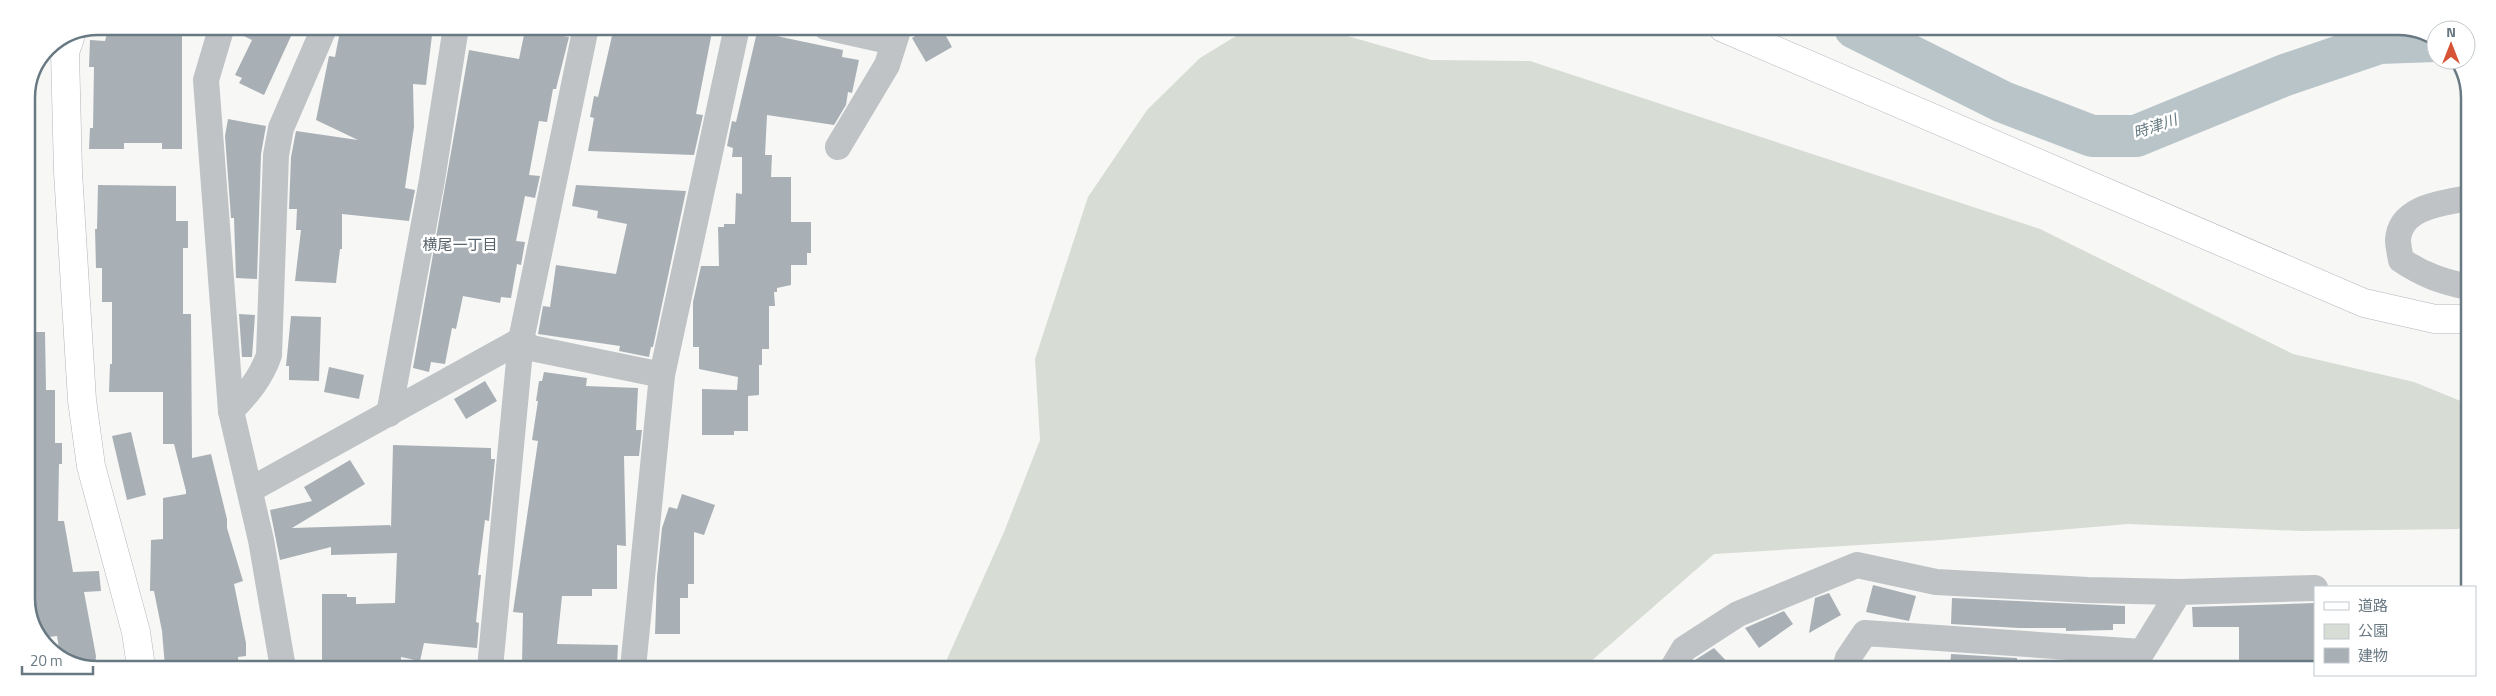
<svg xmlns="http://www.w3.org/2000/svg" width="2496" height="696" viewBox="0 0 2496 696" font-family="'Titillium Web','Noto Sans JP',sans-serif">
<style>
.green{fill:#d7dcd4}
.lines{fill:none;stroke-linecap:round;stroke-linejoin:round}
.river{stroke:#b8c4c8;stroke-width:42}
.building{fill:#a9b0b5}
.secondary-casing{stroke:#b1b7bb;stroke-width:29}
.street{stroke:#bfc3c6;stroke-width:26}
.secondary{stroke:#fff;stroke-width:28}
.labels{text-anchor:middle;dominant-baseline:central;stroke-width:5;stroke-linejoin:round;paint-order:stroke}
.water-label{font-size:15px;font-style:italic;fill:#64797f;stroke:#fff}
.neighbourhood-label{font-size:15px;fill:#566269;stroke:#fff}
.rim{fill:none;stroke:#697983;stroke-width:2.5}
</style>
<rect width="100%" height="100%" fill="#f7f7f5"/>
<!-- green -->
<path class="green" d="M 1269,27 L 1316,27 L 1431,60 L 1530,61 L 2040,229 L 2293,354 L 2414,382 L 2468,404 L 2468,526 L 2458,529 L 2302,531 L 2128,524 L 1941,540 L 1714,554 L 1582,669 L 943,668 L 1004,532 L 1040,440 L 1035,359 L 1088,197 L 1147,110 L 1200,58 L 1246,30 Z"/>
<g class="lines">
<!-- river -->
<path class="river" d="M 1855,28 L 2003,102 L 2092,136 L 2136,136 L 2285,75 L 2379,43 L 2436,41"/>
</g>
<!-- building -->
<g class="building">
<path d="M 109,26 L 131,26 L 129,35 L 182,34 L 182,149 L 162,149 L 162,143 L 124,143 L 124,149 L 89,149 L 90,128 L 93,128 L 94,67 L 89,67 L 90,40 L 105,41 Z"/>
<path d="M 237,26 L 275,26 L 292,34 L 264,95 L 239,83 L 242,78 L 235,75 L 252,40 L 236,32 Z"/>
<path d="M 341,26 L 353,27 L 395,36 L 398,27 L 433,27 L 426,85 L 413,84 L 414,127 L 405,188 L 415,190 L 409,221 L 342,214 L 342,249 L 340,249 L 336,283 L 295,281 L 301,230 L 296,230 L 297,209 L 289,209 L 291,157 L 296,131 L 358,140 L 316,120 L 329,56 L 335,57 Z"/>
<path d="M 614,27 L 713,27 L 696,114 L 703,115 L 694,155 L 588,151 L 594,118 L 590,117 L 594,96 L 598,97 Z"/>
<path d="M 930,27 L 941,27 L 952,47 L 926,62 L 912,38 Z"/>
<path d="M 525,30 L 569,37 L 556,89 L 553,89 L 547,122 L 539,121 L 529,175 L 540,176 L 535,198 L 525,196 L 516,241 L 525,242 L 521,265 L 517,264 L 511,298 L 501,297 L 500,303 L 463,296 L 456,329 L 452,328 L 445,364 L 431,362 L 429,372 L 413,368 L 469,50 L 519,59 Z"/>
<path d="M 757,32 L 843,50 L 842,57 L 859,60 L 852,93 L 848,92 L 846,105 L 834,125 L 767,115 L 765,155 L 772,155 L 771,177 L 791,177 L 791,222 L 811,222 L 811,253 L 807,253 L 807,265 L 791,265 L 791,285 L 777,288 L 777,292 L 774,292 L 775,306 L 769,306 L 769,349 L 762,349 L 762,365 L 759,365 L 759,395 L 748,396 L 748,431 L 734,431 L 734,435 L 702,435 L 702,389 L 737,390 L 738,377 L 699,369 L 699,347 L 693,347 L 693,302 L 701,266 L 719,266 L 718,227 L 724,227 L 724,224 L 735,224 L 736,193 L 742,194 L 742,157 L 732,157 L 733,148 L 727,146 L 732,121 L 736,122 Z"/>
<path d="M 228,119 L 266,126 L 261,154 L 257,279 L 236,278 L 234,218 L 231,218 L 225,136 Z"/>
<path d="M 98,185 L 176,186 L 176,221 L 188,221 L 188,248 L 183,248 L 183,314 L 191,314 L 192,458 L 211,454 L 227,519 L 227,528 L 243,581 L 234,584 L 246,643 L 246,656 L 238,657 L 239,668 L 219,668 L 219,665 L 165,667 L 162,631 L 154,591 L 150,591 L 151,540 L 163,539 L 163,498 L 186,494 L 186,491 L 174,444 L 163,444 L 163,392 L 109,392 L 110,364 L 112,364 L 112,302 L 102,302 L 102,268 L 96,268 L 95,229 L 97,229 Z"/>
<path d="M 576,185 L 686,191 L 653,347 L 651,347 L 649,357 L 619,351 L 620,346 L 538,334 L 543,306 L 550,307 L 556,265 L 616,274 L 627,224 L 597,218 L 598,211 L 572,206 Z"/>
<path d="M 239,314 L 255,315 L 252,357 L 242,357 Z"/>
<path d="M 291,316 L 321,317 L 319,381 L 289,380 L 289,366 L 286,366 Z"/>
<path d="M 26,332 L 45,332 L 46,390 L 55,390 L 55,443 L 62,443 L 62,464 L 59,464 L 58,521 L 64,521 L 73,572 L 99,571 L 101,591 L 84,592 L 96,656 L 95,667 L 79,667 L 60,655 L 57,636 L 41,638 L 26,603 L 29,513 L 26,513 Z"/>
<path d="M 329,367 L 364,375 L 359,399 L 324,392 Z"/>
<path d="M 544,372 L 587,378 L 586,386 L 638,388 L 636,430 L 642,430 L 639,456 L 624,456 L 626,546 L 617,545 L 617,589 L 592,589 L 592,596 L 562,596 L 557,644 L 618,645 L 617,667 L 615,668 L 522,665 L 523,613 L 513,612 L 538,441 L 532,440 L 538,401 L 536,401 L 539,381 L 542,381 Z"/>
<path d="M 485,381 L 497,401 L 466,419 L 454,399 Z"/>
<path d="M 131,432 L 146,495 L 127,500 L 112,436 Z"/>
<path d="M 393,445 L 491,448 L 491,459 L 495,459 L 489,521 L 485,520 L 478,575 L 481,575 L 476,622 L 479,623 L 477,648 L 424,643 L 420,661 L 401,657 L 401,668 L 322,668 L 322,594 L 347,594 L 347,597 L 356,597 L 356,604 L 395,603 L 397,553 L 331,555 L 331,547 L 280,560 L 270,510 L 312,501 L 304,487 L 350,460 L 365,484 L 292,528 L 390,525 L 391,527 Z"/>
<path d="M 682,494 L 715,505 L 704,535 L 694,532 L 694,584 L 688,584 L 688,598 L 680,598 L 680,634 L 655,634 L 657,577 L 662,528 L 669,507 L 677,509 Z"/>
<path d="M 1873,585 L 1916,596 L 1909,621 L 1866,612 Z"/>
<path d="M 1829,593 L 1841,615 L 1809,633 L 1815,598 Z"/>
<path d="M 1952,598 L 2125,606 L 2125,624 L 2113,624 L 2113,630 L 2066,631 L 2066,628 L 2019,628 L 1951,624 Z"/>
<path d="M 2315,603 L 2315,666 L 2239,666 L 2239,627 L 2193,627 L 2192,607 Z"/>
<path d="M 1784,611 L 1793,624 L 1759,648 L 1745,628 Z"/>
<path d="M 1714,648 L 1734,669 L 1689,669 L 1695,660 Z"/>
<path d="M 1951,654 L 2017,658 L 2017,669 L 1950,669 Z"/>
</g>
<g class="lines">
<defs>
<g id="secondary">
<path d="M 1723,28 L 2364,303 L 2435,319 L 2469,319"/>
<path d="M 70,38 L 65,52 L 68,172 L 82,400 L 91,466 L 136,632 L 141,667"/>
</g>
</defs>
<!-- secondary casing -->
<use href="#secondary" class="secondary-casing"/>
<!-- street -->
<g class="street">
<path d="M 222,26 L 206,80 L 231,411 L 261,540 L 283,668"/>
<path d="M 826,27 L 893,42"/>
<path d="M 838,147 L 887,65 L 899,27"/>
<path d="M 2469,287 C 2443,282 2423,275 2401,260 C 2400,254 2398,246 2398,240 C 2400,206 2444,203 2469,198"/>
<path d="M 521,340 L 531,348 L 662,375"/>
<path d="M 231,411 C 248,393 261,378 269,355 L 276,155 L 281,128 L 325,26"/>
<path d="M 389,414 L 432,180 L 456,27"/>
<path d="M 250,490 L 521,340"/>
<path d="M 490,668 L 521,340 L 586,27"/>
<path d="M 633,668 L 662,375 L 737,27"/>
<path d="M 1672,669 L 1684,649 L 1738,614 L 1857,565 L 1936,582 L 2088,590 L 2179,592"/>
<path d="M 1845,669 L 1848,658 L 1865,633 L 2142,652 L 2179,592 L 2315,588"/>
</g>
<!-- secondary -->
<use href="#secondary" class="secondary"/>
</g>
<g class="labels">
<!-- water labels -->
<g class="water-label">
<text transform="translate(2155 126) rotate(-19)">時津川</text>
</g>
<!-- neighbourhood labels -->
<g class="neighbourhood-label">
<text x="460" y="244">横尾一丁目</text>
</g>
</g>
<!-- crop -->
<path d="M0 0H2496V696H0ZM98 35H2398A63 63 0 0 1 2461 98V598A63 63 0 0 1 2398 661H98A63 63 0 0 1 35 598V98A63 63 0 0 1 98 35Z" fill="#fff" fill-rule="evenodd"/>
<path class="rim" d="M98 35H2398A63 63 0 0 1 2461 98V598A63 63 0 0 1 2398 661H98A63 63 0 0 1 35 598V98A63 63 0 0 1 98 35Z"/>
<!-- legend -->
<rect x="2314" y="586" width="162" height="90" fill="#ffffff" stroke="#c3c9cd"/>
<rect x="2324" y="602" width="25" height="8" fill="#ffffff" stroke="#c3c9cd"/>
<text x="2358" y="611" font-size="15" fill="#697983">道路</text>
<rect x="2324" y="624" width="25" height="15" fill="#d7dcd4" stroke="#c3c9cd"/>
<text x="2358" y="636" font-size="15" fill="#697983">公園</text>
<rect x="2324" y="648" width="25" height="15" fill="#a9b0b5" stroke="#c3c9cd"/>
<text x="2358" y="661" font-size="15" fill="#697983">建物</text>
<!-- north arrow -->
<g transform="translate(2451 45)"><circle r="24" fill="#ffffff" stroke="#c3c9cd"/>
<path d="M0-4L9 19L0 12L-9 19Z" fill="#d65336"/>
<text y="-8" font-size="14" font-weight="bold" text-anchor="middle" fill="#697983">N</text>
</g>
<!-- scale -->
<path d="M22 666v8h71v-8" fill="none" stroke="#697983" stroke-width="2.5"/>
<text x="30" y="666" font-size="15" fill="#697983" stroke="#ffffff" stroke-width="4" paint-order="stroke">20 m</text>
</svg>
